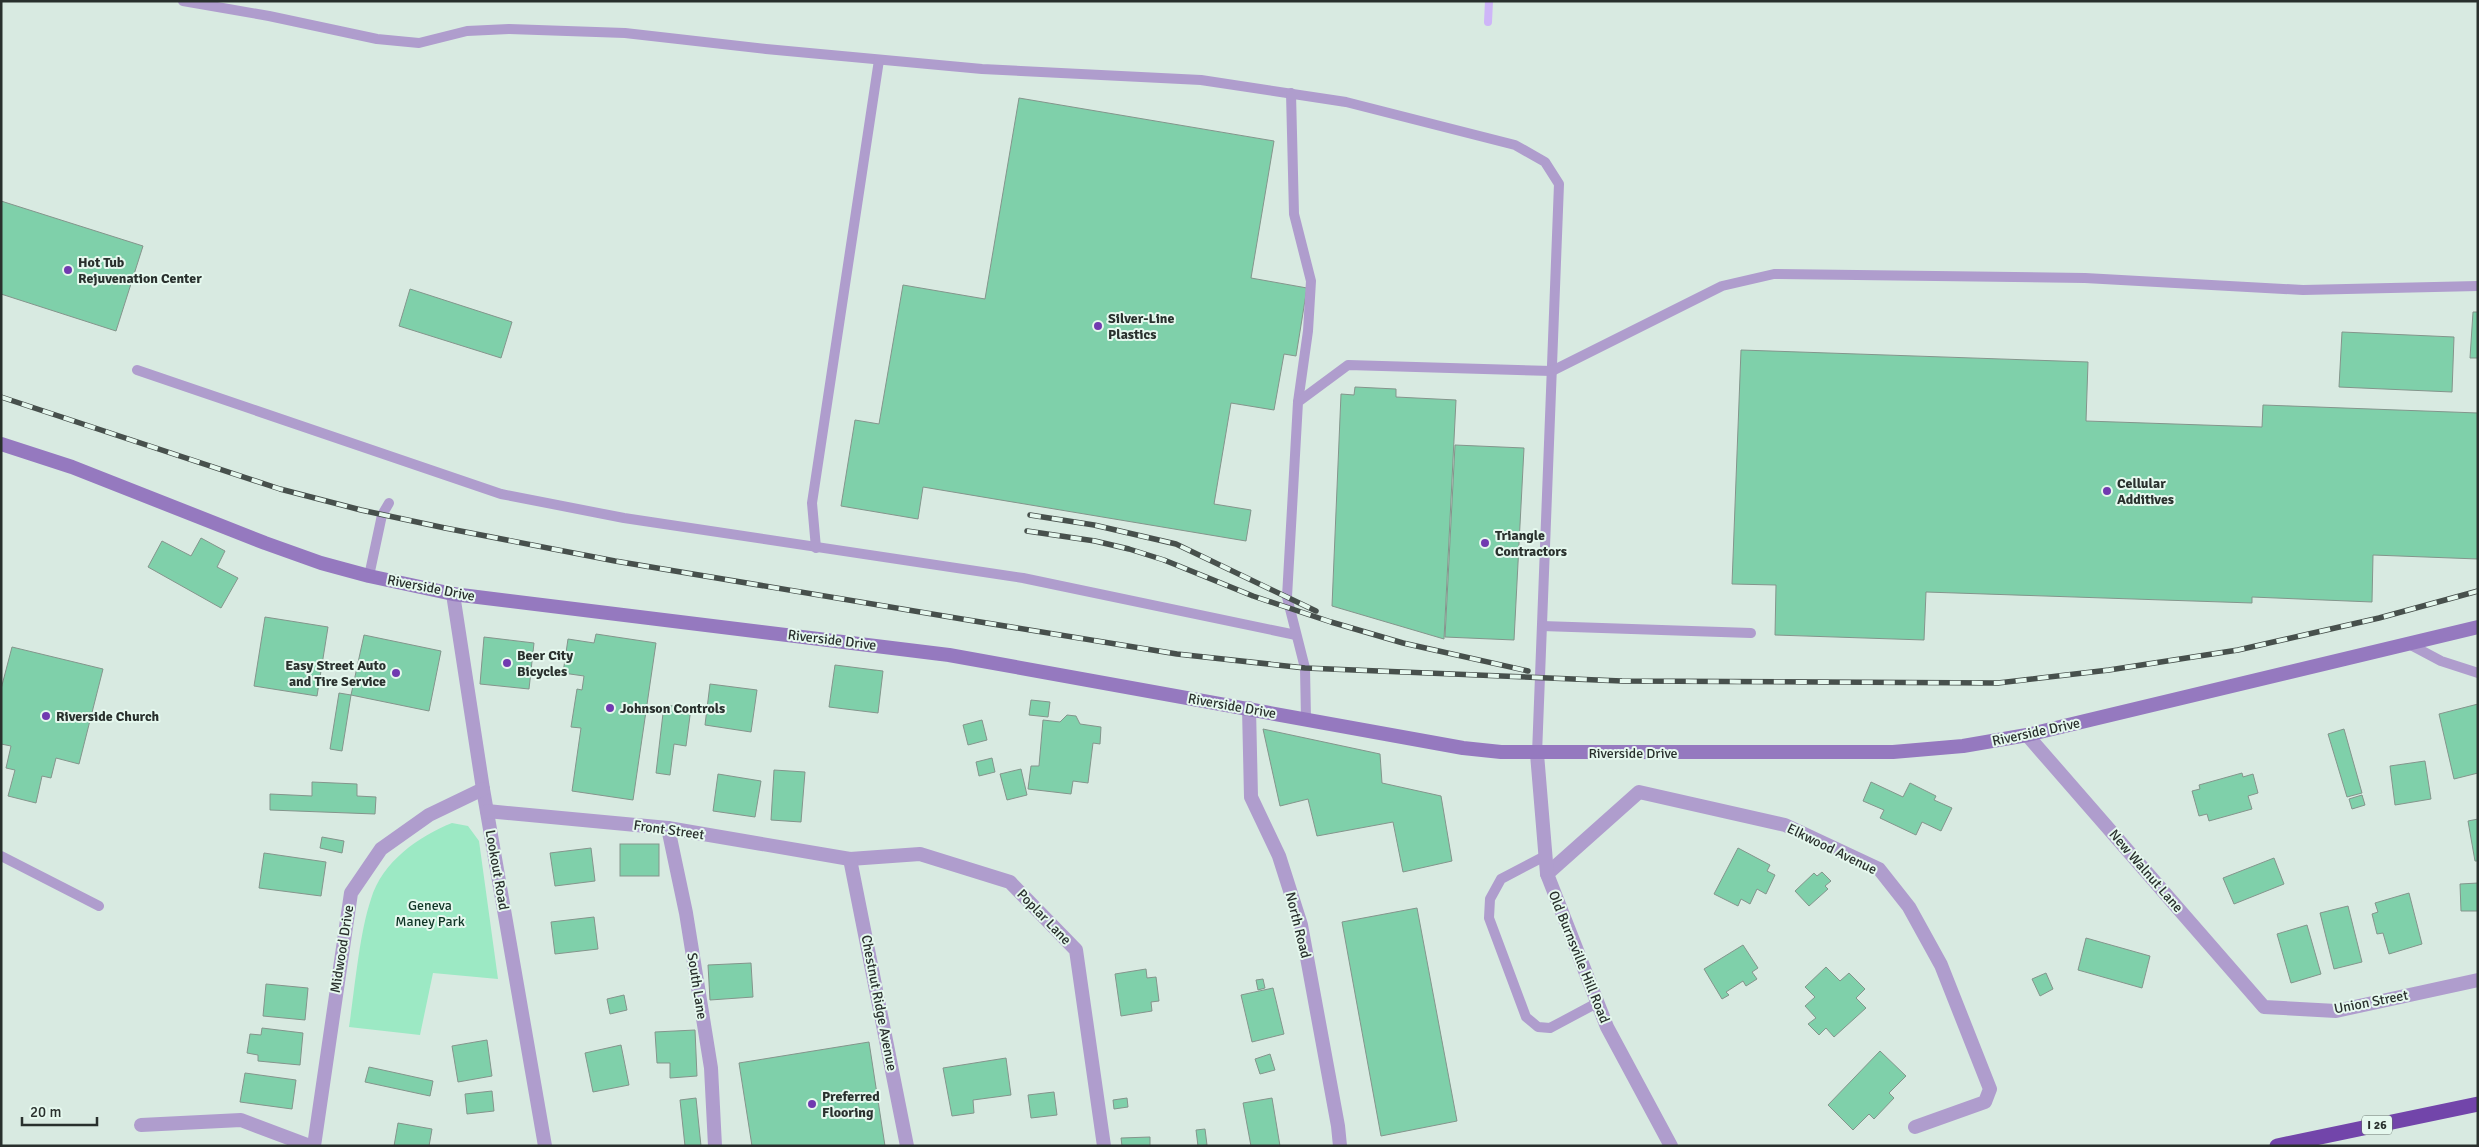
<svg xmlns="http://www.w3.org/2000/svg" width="2479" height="1147" viewBox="0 0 2479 1147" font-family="Signika,sans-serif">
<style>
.green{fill:#9ce9c4}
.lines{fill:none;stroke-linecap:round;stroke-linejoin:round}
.stream{stroke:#ceb5f8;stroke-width:8}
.building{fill:#7fd0aa;stroke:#84958c}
.service{stroke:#af9dcd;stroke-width:10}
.minor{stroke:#af9dcd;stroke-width:14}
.tertiary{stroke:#af9dcd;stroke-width:14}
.secondary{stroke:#9579bf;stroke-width:14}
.motorway{stroke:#7245aa;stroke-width:15}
.rail-casing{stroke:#47504c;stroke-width:5.5}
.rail{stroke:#e5f8ee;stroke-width:4;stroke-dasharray:11;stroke-linecap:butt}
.poi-dot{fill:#713ab0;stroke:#e5f8ee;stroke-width:2}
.labels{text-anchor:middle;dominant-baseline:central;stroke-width:4;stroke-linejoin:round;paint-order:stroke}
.shield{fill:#e5f8ee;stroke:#616c67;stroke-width:1}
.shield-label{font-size:12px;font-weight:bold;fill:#29302d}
.poi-label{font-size:14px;font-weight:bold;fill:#29302d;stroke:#e5f8ee;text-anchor:start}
.street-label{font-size:14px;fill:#29302d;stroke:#e5f8ee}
.park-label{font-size:14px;fill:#0f3425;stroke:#e5f8ee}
</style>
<rect width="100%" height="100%" fill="#d8eae1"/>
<!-- green -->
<path class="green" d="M 452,823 L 468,826 L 479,841 L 498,979 L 433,973 L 420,1035 L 349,1027 C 355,988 359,935 371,899 C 382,862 419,836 452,823 Z"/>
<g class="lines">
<!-- stream -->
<path class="stream" d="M 1488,22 L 1489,1"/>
</g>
<!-- building -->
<g class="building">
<path d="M 1019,98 L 1274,141 L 1251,278 L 1307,288 L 1296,356 L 1284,354 L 1274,410 L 1231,403 L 1214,504 L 1251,510 L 1246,541 L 923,487 L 918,519 L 841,506 L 855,420 L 879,424 L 903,285 L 985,299 Z"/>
<path d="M 1,201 L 143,246 L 116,331 L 1,294 Z"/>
<path d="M 410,289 L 512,322 L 501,358 L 399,326 Z"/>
<path d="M 2473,312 L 2478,312 L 2478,358 L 2470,358 Z"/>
<path d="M 2342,332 L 2454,337 L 2452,392 L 2339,387 Z"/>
<path d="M 1741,350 L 2088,362 L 2086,421 L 2262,427 L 2263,405 L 2478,413 L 2478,559 L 2373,555 L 2372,602 L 2252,597 L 2252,603 L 1926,592 L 1924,640 L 1775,635 L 1776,585 L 1732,584 Z"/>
<path d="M 1355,387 L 1396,389 L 1396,397 L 1456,400 L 1444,639 L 1332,606 L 1341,394 L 1354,395 Z"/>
<path d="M 1455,445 L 1524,448 L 1514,640 L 1445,637 Z"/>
<path d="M 201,538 L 225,551 L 217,567 L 238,578 L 221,608 L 148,567 L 162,541 L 191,556 Z"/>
<path d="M 265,617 L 328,627 L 317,696 L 254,686 Z"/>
<path d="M 596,634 L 656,643 L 633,800 L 572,791 L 581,728 L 571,727 L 577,689 L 582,690 L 584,676 L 563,673 L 568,639 L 594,643 Z"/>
<path d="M 364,635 L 441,651 L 429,711 L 351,695 Z"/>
<path d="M 484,637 L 534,643 L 529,689 L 480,684 Z"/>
<path d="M 12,647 L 103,669 L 79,764 L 56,758 L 51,778 L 42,776 L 36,803 L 8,796 L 15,770 L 6,768 L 11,746 L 1,744 L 1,689 Z"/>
<path d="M 835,665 L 883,671 L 878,713 L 829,707 Z"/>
<path d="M 710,684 L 757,690 L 751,732 L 705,725 Z"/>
<path d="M 339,693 L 351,695 L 342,751 L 330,749 Z"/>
<path d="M 1031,700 L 1050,702 L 1048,717 L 1029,715 Z"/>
<path d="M 2478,704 L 2478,773 L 2454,779 L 2439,714 Z"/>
<path d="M 664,705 L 691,708 L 686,746 L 674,744 L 670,775 L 656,773 Z"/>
<path d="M 1067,715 L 1076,716 L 1080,724 L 1101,727 L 1100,744 L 1093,743 L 1088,783 L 1073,781 L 1071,794 L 1028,789 L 1031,766 L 1039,766 L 1043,720 L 1060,722 Z"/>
<path d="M 982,720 L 987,740 L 968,745 L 963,725 Z"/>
<path d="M 1263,729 L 1380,754 L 1382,783 L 1441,796 L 1452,861 L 1403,872 L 1393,822 L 1317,836 L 1308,799 L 1280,806 Z"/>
<path d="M 2344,729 L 2362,793 L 2347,797 L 2328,734 Z"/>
<path d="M 992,758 L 995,772 L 979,776 L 976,762 Z"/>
<path d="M 2425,761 L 2431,799 L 2395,805 L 2390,766 Z"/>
<path d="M 1021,769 L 1027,795 L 1007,800 L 1000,774 Z"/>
<path d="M 774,770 L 805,772 L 801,822 L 771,820 Z"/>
<path d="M 2242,773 L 2243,777 L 2253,774 L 2258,793 L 2248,796 L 2252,809 L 2209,821 L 2207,814 L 2199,816 L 2192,791 L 2200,789 L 2199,785 Z"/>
<path d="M 718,774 L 761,781 L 755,817 L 713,811 Z"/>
<path d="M 312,782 L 357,784 L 357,796 L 376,797 L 375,814 L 270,810 L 270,794 L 312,796 Z"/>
<path d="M 1871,782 L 1903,797 L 1910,783 L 1936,796 L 1934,800 L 1952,808 L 1941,831 L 1922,822 L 1916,835 L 1880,818 L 1884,810 L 1863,801 Z"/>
<path d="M 2362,795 L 2365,805 L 2352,809 L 2349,799 Z"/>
<path d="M 2478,819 L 2478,861 L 2475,861 L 2468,821 Z"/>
<path d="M 322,837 L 344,841 L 342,853 L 320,848 Z"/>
<rect x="620" y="844" width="39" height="32"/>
<path d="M 591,848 L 595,881 L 555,886 L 550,853 Z"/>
<path d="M 1738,848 L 1770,865 L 1767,871 L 1775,875 L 1766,894 L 1757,889 L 1750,904 L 1741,899 L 1738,906 L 1714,894 Z"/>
<path d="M 264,853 L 326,862 L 321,896 L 259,888 Z"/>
<path d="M 2274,858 L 2284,884 L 2234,904 L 2223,878 Z"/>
<path d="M 1822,872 L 1831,881 L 1825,886 L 1828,889 L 1809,906 L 1795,891 L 1814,873 L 1817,876 Z"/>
<path d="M 2478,883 L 2478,911 L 2461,911 L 2460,884 Z"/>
<path d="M 2409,893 L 2422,944 L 2389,954 L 2383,933 L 2377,934 L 2372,914 L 2378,912 L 2375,903 Z"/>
<path d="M 2348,906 L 2362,962 L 2334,969 L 2320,913 Z"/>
<path d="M 1417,908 L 1457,1121 L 1381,1136 L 1342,922 Z"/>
<path d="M 594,917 L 598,949 L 555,954 L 551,922 Z"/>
<path d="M 2307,925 L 2321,974 L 2291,983 L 2277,934 Z"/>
<path d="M 2086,938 L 2150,956 L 2142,988 L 2078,970 Z"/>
<path d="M 1743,945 L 1758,968 L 1752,972 L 1757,979 L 1746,986 L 1743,981 L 1726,992 L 1729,995 L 1722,999 L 1704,969 Z"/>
<path d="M 751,963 L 753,997 L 710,1000 L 708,965 Z"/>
<path d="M 1826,967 L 1840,981 L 1849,973 L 1865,989 L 1856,998 L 1866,1008 L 1834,1037 L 1826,1028 L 1819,1035 L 1808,1024 L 1816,1018 L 1805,1006 L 1815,997 L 1805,987 Z"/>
<path d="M 1146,969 L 1147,978 L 1156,977 L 1159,1001 L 1151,1002 L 1152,1011 L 1121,1016 L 1115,974 Z"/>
<path d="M 2046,973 L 2053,989 L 2040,996 L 2032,979 Z"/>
<path d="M 1263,979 L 1265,988 L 1258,990 L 1256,980 Z"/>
<path d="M 266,984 L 308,988 L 305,1020 L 263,1016 Z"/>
<path d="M 1273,988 L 1284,1034 L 1252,1042 L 1241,995 Z"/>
<path d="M 624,995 L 627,1010 L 610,1014 L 607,999 Z"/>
<path d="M 262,1028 L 303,1033 L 300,1065 L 258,1061 L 258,1055 L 247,1053 L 250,1034 L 261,1035 Z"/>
<path d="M 695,1030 L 697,1076 L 670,1078 L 670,1063 L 657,1063 L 655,1032 Z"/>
<path d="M 487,1040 L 492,1076 L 458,1082 L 452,1046 Z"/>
<path d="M 869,1042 L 885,1146 L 752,1146 L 739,1063 Z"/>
<path d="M 621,1045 L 629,1085 L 593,1092 L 585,1053 Z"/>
<path d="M 1880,1051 L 1906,1076 L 1889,1093 L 1894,1098 L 1874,1119 L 1869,1114 L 1853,1130 L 1828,1105 Z"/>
<path d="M 1270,1054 L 1275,1070 L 1260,1074 L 1255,1059 Z"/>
<path d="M 1006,1058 L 1011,1095 L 973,1100 L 974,1113 L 952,1116 L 943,1068 Z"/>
<path d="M 369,1067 L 433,1081 L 430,1096 L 365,1082 Z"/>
<path d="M 245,1073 L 296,1080 L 292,1109 L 240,1102 Z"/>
<path d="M 492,1091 L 494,1111 L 467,1114 L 465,1094 Z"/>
<path d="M 1054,1092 L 1057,1115 L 1031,1118 L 1028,1095 Z"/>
<path d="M 696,1098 L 701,1146 L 685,1146 L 680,1100 Z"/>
<path d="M 1127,1098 L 1128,1107 L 1114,1109 L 1113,1100 Z"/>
<path d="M 1272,1098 L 1280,1146 L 1251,1146 L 1243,1103 Z"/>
<path d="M 398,1123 L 432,1129 L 429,1146 L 394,1146 Z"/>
<path d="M 1205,1129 L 1207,1145 L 1198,1146 L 1196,1130 Z"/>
<path d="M 1150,1137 L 1150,1146 L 1122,1146 L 1121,1138 Z"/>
</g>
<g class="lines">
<!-- service -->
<g class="service">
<path d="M 183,1 L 269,16 L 377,39 L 419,43 L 467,31 L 509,29 L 625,33 L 766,49 L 982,69 L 1201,80 L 1346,102 L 1515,145 L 1545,162 L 1559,184 L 1537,754"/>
<path d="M 1291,93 L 1294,214 L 1311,281 L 1308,331 L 1298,402"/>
<path d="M 137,370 L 501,494 L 624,518 L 1023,578 L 1296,635"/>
<path d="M 816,548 L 812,503 L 879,60"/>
<path d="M 369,576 L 382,515 L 389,503"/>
<path d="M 1542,626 L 1751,633"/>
<path d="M 2409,644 L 2441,661 L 2478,673"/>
<path d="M 1306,719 L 1305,668 L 1287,597 L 1298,402 L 1348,365 L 1552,371 L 1722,286 L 1774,274 L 2085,278 L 2303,290 L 2478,286"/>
<path d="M 1,856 L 99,906"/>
<path d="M 1545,856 L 1501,879 L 1490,899 L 1489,918 L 1526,1017 L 1538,1027 L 1550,1028 L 1597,1003"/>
</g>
<!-- minor -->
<g class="minor">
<path d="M 453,594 L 483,789 L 545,1146"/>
<path d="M 1249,708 L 1251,797 L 1279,856 L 1301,925 L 1338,1126 L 1340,1146"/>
<path d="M 2027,735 L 2264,1007 L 2336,1011 L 2478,980"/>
<path d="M 487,811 L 668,828 L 850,859 L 920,854 L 1010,882 L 1076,950 L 1104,1146"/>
<path d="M 668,828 L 686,913 L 711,1068 L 715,1146"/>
<path d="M 850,859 L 907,1146"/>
<path d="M 1547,874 L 1639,792 L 1785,825 L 1879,869 L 1909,907 L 1941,965 L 1990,1089 L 1985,1102 L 1915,1127"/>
<path d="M 141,1125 L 241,1120 L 310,1146"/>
<path d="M 314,1146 L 351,893 L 381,849 L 429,815 L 483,789"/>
</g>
<!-- tertiary -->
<path class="tertiary" d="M 1537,754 L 1547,874 L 1607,1027 L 1671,1146"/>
<!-- secondary -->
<path class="secondary" d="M 1,444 L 72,467 L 265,543 L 321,563 L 369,576 L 453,594 L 949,655 L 1463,748 L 1501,752 L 1893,752 L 1963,746 L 2027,735 L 2478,627"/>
<!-- motorway -->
<path class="motorway" d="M 2277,1146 L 2478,1104"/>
<defs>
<g id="rail">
<path d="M 1,397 L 280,489 L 361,510 L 445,528 L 615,561 L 962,619 L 1177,654 L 1305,668 L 1622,681 L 1998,683 L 2109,670 L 2238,650 L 2379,618 L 2478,591"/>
<path d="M 1030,515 L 1094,525 L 1176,544 L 1316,611"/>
<path d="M 1027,531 L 1095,541 L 1129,549 L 1164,560 L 1253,596 L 1331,622 L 1403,643 L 1528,671"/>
</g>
</defs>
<!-- rail casing -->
<use href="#rail" class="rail-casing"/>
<!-- rail -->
<use href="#rail" class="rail"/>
</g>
<!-- markers -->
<g class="poi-dot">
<circle cx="68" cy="270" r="5"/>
<circle cx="1098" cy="326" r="5"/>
<circle cx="2107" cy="491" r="5"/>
<circle cx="1485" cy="543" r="5"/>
<circle cx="507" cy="663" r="5"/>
<circle cx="396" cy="673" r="5"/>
<circle cx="610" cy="708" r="5"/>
<circle cx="46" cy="716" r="5"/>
<circle cx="812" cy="1104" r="5"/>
</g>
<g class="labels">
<!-- shield labels -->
<rect class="shield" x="2362" y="1115.5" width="30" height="19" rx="4"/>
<g class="shield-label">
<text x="2377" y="1125">I 26</text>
</g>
<!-- poi labels -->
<g class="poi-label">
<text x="78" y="262">Hot Tub<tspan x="78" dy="16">Rejuvenation Center</tspan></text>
<text x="1108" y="318">Silver-Line<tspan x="1108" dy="16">Plastics</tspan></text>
<text x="2117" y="483">Cellular<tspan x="2117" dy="16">Additives</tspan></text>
<text x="1495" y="535">Triangle<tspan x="1495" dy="16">Contractors</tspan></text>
<text x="517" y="655">Beer City<tspan x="517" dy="16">Bicycles</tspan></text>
<text x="386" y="665" text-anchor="end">Easy Street Auto<tspan x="386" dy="16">and Tire Service</tspan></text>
<text x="620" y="708">Johnson Controls</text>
<text x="56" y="716">Riverside Church</text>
<text x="822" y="1096">Preferred<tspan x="822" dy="16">Flooring</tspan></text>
</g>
<!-- street labels -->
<g class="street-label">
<text transform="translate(431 588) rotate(11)">Riverside Drive</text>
<text transform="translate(832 640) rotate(7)">Riverside Drive</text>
<text transform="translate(1232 706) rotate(10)">Riverside Drive</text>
<text transform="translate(2036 732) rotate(-12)">Riverside Drive</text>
<text x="1633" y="753">Riverside Drive</text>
<text transform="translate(669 830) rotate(8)">Front Street</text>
<text transform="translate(1832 849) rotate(26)">Elkwood Avenue</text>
<text transform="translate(497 870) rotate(80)">Lookout Road</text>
<text transform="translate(2146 871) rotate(49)">New Walnut Lane</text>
<text transform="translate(1044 917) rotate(46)">Poplar Lane</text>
<text transform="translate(1298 925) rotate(76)">North Road</text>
<text transform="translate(342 949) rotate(-81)">Midwood Drive</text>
<text transform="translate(1579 957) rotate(68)">Old Burnsville Hill Road</text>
<text transform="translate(697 986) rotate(81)">South Lane</text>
<text transform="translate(2371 1002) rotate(-11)">Union Street</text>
<text transform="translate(879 1003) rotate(79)">Chestnut Ridge Avenue</text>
</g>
<!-- park labels -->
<g class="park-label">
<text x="430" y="905">Geneva<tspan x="430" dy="16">Maney Park</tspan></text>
</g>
</g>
<!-- border -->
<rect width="2479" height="1147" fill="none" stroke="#29302d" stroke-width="5"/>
<!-- scale -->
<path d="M22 1117v8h75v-8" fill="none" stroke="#29302d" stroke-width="2.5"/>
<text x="30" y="1117" font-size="15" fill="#29302d" stroke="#e5f8ee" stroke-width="4" paint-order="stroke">20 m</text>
</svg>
